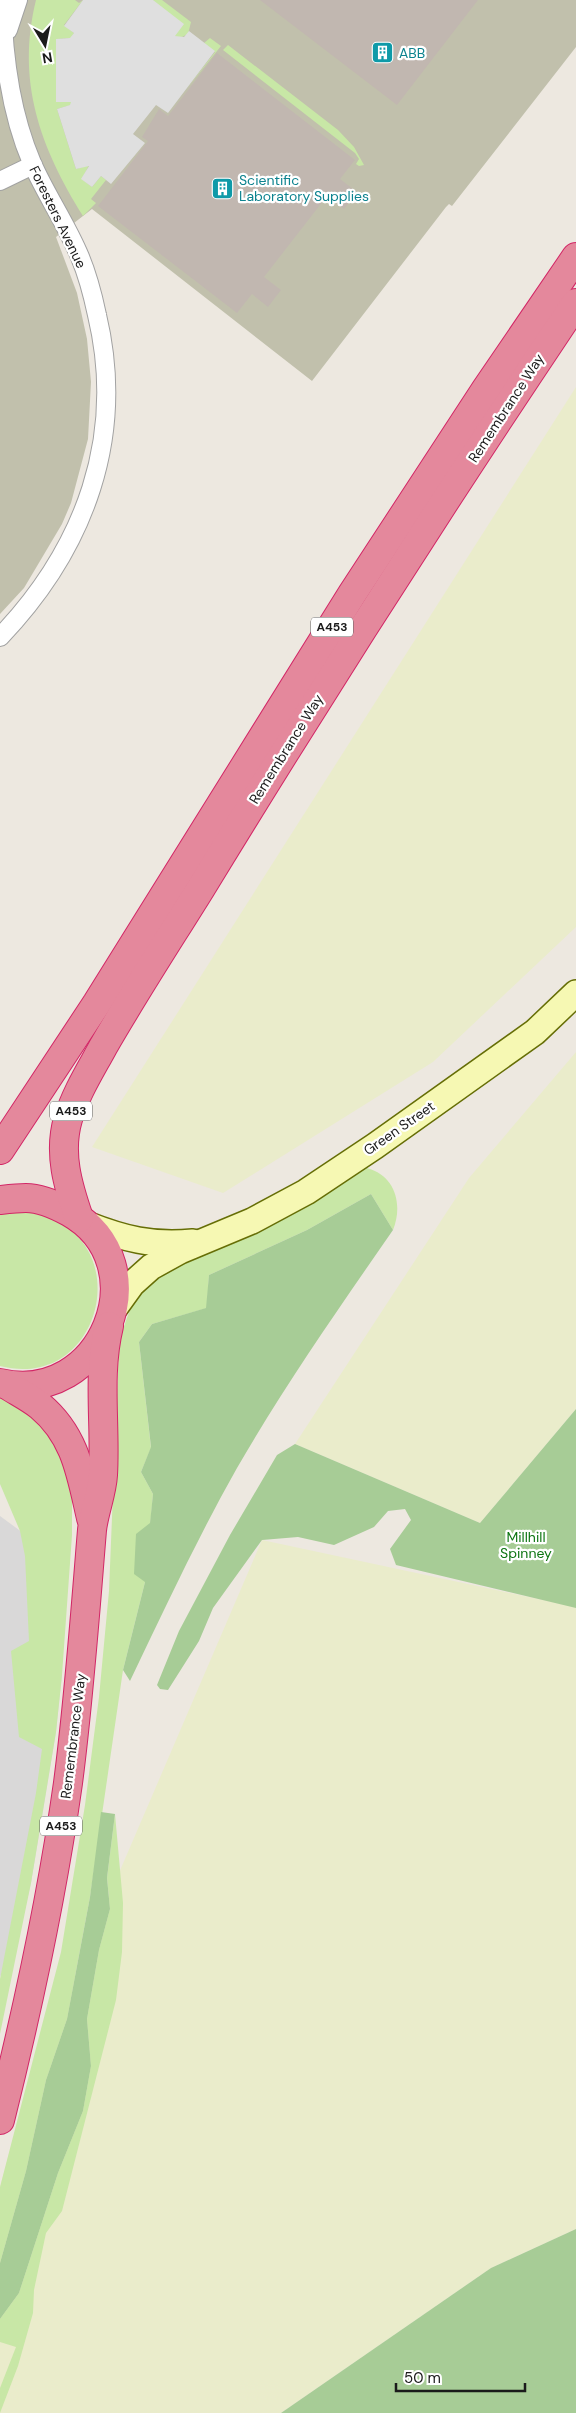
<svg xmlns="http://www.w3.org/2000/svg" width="576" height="2413" viewBox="0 0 576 2413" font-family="'DM Sans',sans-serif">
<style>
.residential{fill:#d9d8d8}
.construction{fill:#c1c0ac}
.farmland{fill:#eaeccb}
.grass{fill:#c8e7a6}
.forest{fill:#a7cc96}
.parking{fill:#dfdfdf}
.building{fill:#c1b7b0}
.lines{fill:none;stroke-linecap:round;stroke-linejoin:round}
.street-casing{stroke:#a2a2a2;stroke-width:20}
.secondary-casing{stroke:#666e06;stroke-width:28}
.highway-casing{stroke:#d22666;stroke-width:30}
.street{stroke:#fff;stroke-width:18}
.secondary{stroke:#f6f8b3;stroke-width:25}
.highway{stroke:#e4889c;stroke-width:28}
.labels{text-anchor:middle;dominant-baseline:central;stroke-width:4.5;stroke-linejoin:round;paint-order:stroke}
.shield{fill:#fff;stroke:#5f5f5f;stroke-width:1}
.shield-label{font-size:12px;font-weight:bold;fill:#1b1b1b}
.culture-label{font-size:14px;fill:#0d838f;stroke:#fff;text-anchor:start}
.street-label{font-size:14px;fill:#1b1b1b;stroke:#fff}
.park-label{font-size:14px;fill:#0d7512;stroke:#fff}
</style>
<rect width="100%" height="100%" fill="#ede8e0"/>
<!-- residential -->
<path class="residential" d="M 0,1516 L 38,1544 L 62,1675 L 56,1732 L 31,1883 L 24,1913 L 0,1977 Z"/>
<!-- construction -->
<path class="construction" d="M 0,0 L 576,0 L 576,47 L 452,206 L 449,204 L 446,207 L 312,381 L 92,209 L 56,237 L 77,293 L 87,339 L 91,382 L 88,439 L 71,503 L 62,524 L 24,588 L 0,614 Z"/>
<!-- farmland -->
<g class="farmland">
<path d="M 576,387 L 576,927 L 433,1062 L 223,1193 L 92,1147 Z"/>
<path d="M 576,1052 L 576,1409 L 480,1523 L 295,1444 L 469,1178 Z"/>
<path d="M 262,1540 L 576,1607 L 576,2229 L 491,2268 L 281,2413 L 0,2413 L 0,2187 L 27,2087 Z"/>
</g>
<!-- grass -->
<g class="grass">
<path d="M 36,0 L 75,0 L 79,3 L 83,0 L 64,25 L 74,33 L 71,38 L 57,39 L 57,102 L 71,102 L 71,105 L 57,109 L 76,169 L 89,165 L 82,179 L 92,187 L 101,176 L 106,180 L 91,199 L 96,203 L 83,216 C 40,147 16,81 36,0 Z"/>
<path d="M 153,0 L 162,0 L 191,22 L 188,34 L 180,38 L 175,36 Z"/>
<path d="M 210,38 L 221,46 L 185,91 L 215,52 L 204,43 Z"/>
<path d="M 228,45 L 338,130 L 354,147 L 364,165 L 359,166 L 356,164 L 359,159 L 355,153 L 223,50 Z"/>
<path d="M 367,1168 C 396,1176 403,1205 393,1230 L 371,1194 L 307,1230 L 209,1275 L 207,1308 L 152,1324 L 139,1342 L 151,1448 L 141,1472 L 153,1494 L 145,1582 L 123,1670 L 90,1897 L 67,2019 L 46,2080 L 26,2171 L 0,2263 L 0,2187 L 61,1952 L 85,1805 L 99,1697 L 109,1591 L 119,1346 C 126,1315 133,1299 154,1275 L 357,1169 Z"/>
<path d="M 18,1211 C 144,1221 107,1394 0,1366 L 0,1214 Z"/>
<path d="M 0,1398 L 9,1400 L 48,1429 L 72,1485 L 72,1535 L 62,1675 L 56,1732 L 31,1883 L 0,2034 L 0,1979 L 36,1793 L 42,1749 L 19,1737 L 11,1651 L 29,1641 L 25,1556 L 20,1531 L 0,1484 Z"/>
<path d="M 115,1814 L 123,1903 L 122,1952 L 116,2000 L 62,2211 L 46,2233 L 34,2290 L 33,2313 L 18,2366 L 0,2413 L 0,2388 L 16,2347 L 0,2342 L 0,2319 L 19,2293 L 58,2173 L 83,2111 L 91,2066 L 87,2019 L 99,1950 L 110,1909 L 107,1878 Z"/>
</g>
<!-- forest -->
<g class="forest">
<path d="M 371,1194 L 393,1230 C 339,1308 285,1385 237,1468 C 198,1537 164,1610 130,1681 L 123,1670 L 145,1582 L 134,1574 L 136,1534 L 150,1523 L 153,1494 L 141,1472 L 151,1447 L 139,1342 L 152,1324 L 206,1308 L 209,1275 L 307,1230 Z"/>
<path d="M 576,1409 L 576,1608 L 396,1565 L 390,1549 L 411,1520 L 405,1509 L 388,1511 L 374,1527 L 334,1545 L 298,1537 L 262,1540 L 213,1608 L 199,1641 L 168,1690 L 160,1689 L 157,1685 L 179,1631 L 230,1535 L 277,1455 L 295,1444 L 480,1523 Z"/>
<path d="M 101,1812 L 115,1814 L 107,1878 L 110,1909 L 99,1950 L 87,2019 L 91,2066 L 83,2111 L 58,2173 L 19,2293 L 0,2319 L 0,2263 L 26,2171 L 46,2080 L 67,2019 L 90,1897 Z"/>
<path d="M 576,2229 L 576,2413 L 281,2413 L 491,2268 Z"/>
</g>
<!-- parking -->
<path class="parking" d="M 83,0 L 153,0 L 184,24 L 175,36 L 184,37 L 189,31 L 215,51 L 168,113 L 156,105 L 133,134 L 145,143 L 111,184 L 101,176 L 92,187 L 81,179 L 89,166 L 76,169 L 57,109 L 70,105 L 71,102 L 56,102 L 56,39 L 70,38 L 74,33 L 64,26 Z"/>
<!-- building -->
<g class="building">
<path d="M 260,0 L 478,0 L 397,105 Z"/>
<path d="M 217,53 L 355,160 L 340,179 L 357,192 L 344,209 L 327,196 L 264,277 L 281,290 L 268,307 L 252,294 L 237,313 L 98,206 L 148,141 L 142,137 L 159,109 L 168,116 Z"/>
</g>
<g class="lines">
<defs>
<g id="street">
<path d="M 8,30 L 18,0"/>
<path d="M 0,181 L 33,165"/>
<path d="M 0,637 C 85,548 126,437 97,315 C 93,296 88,276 80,257 C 67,225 46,195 32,163 C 11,114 3,53 2,0"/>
</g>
<g id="secondary">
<path d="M 86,1224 C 124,1239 152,1246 193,1242"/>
<path d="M 114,1309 L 132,1284 L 151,1267 L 180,1251 L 252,1221 L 306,1192 L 375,1146 L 535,1032 L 576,993"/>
</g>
<g id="highway">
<path d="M 0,1150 L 97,1003 L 352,594 L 486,389 L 576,257"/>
<path d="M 0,1200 C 9,1199 18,1198 26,1198 C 41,1198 56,1205 69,1212 C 161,1264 102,1407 0,1383"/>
<path d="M 79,1218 C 68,1186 58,1153 68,1119 C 76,1093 90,1071 103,1047 C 134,993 168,941 201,888 C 322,690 447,495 576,303"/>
<path d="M 7,1385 C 18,1392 30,1398 40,1406 C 76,1436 81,1475 91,1518"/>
<path d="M 0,2120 C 28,2008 52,1897 68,1783 C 79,1699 85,1615 92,1530 C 94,1512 102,1493 103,1475 C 106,1425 97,1375 109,1326"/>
</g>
</defs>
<!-- street casing -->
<use href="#street" class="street-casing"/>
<!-- secondary casing -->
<use href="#secondary" class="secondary-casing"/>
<!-- highway casing -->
<use href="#highway" class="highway-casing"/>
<!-- street -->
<use href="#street" class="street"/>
<!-- secondary -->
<use href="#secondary" class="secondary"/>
<!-- highway -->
<use href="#highway" class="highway"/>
</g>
<!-- icons -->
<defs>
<symbol id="building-square" viewBox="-11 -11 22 22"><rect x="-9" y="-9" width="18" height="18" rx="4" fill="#0f9aa8" stroke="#fff"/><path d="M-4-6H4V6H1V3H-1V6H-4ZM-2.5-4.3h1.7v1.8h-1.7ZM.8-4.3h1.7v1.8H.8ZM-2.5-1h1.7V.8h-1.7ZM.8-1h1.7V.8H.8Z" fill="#fff"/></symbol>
</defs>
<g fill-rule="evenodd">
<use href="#building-square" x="370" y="40" width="25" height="25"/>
<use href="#building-square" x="210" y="176" width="25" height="25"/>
</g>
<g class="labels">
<!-- shield labels -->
<g class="shield">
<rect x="311" y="617.5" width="42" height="19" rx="4"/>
<rect x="50" y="1101.5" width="42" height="19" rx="4"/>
<rect x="40" y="1816.5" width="42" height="19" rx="4"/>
</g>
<g class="shield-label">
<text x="332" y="627">A453</text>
<text x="71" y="1111">A453</text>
<text x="61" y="1826">A453</text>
</g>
<!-- culture labels -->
<g class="culture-label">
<text x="399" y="53">ABB</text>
<text x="239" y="180">Scientific<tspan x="239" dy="16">Laboratory Supplies</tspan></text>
</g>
<!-- street labels -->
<g class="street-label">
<text transform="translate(58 217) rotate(64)">Foresters Avenue</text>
<text transform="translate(506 408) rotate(-57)">Remembrance Way</text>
<text transform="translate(286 749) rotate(-58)">Remembrance Way</text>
<text transform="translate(399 1128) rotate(-35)">Green Street</text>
<text transform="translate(73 1736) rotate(-83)">Remembrance Way</text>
</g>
<!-- park labels -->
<g class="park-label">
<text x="526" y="1537">Millhill<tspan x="526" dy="16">Spinney</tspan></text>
</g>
</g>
<!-- north arrow -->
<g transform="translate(45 45) rotate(170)" stroke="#ffffff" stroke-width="4" paint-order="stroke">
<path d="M0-4L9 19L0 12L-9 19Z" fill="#1b1b1b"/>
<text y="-8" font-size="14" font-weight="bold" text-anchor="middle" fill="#1b1b1b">N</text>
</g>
<!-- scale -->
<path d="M396 2383v8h129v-8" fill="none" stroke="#1b1b1b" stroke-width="2.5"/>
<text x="404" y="2383" font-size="15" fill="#1b1b1b" stroke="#ffffff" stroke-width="4" paint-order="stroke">50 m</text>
</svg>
